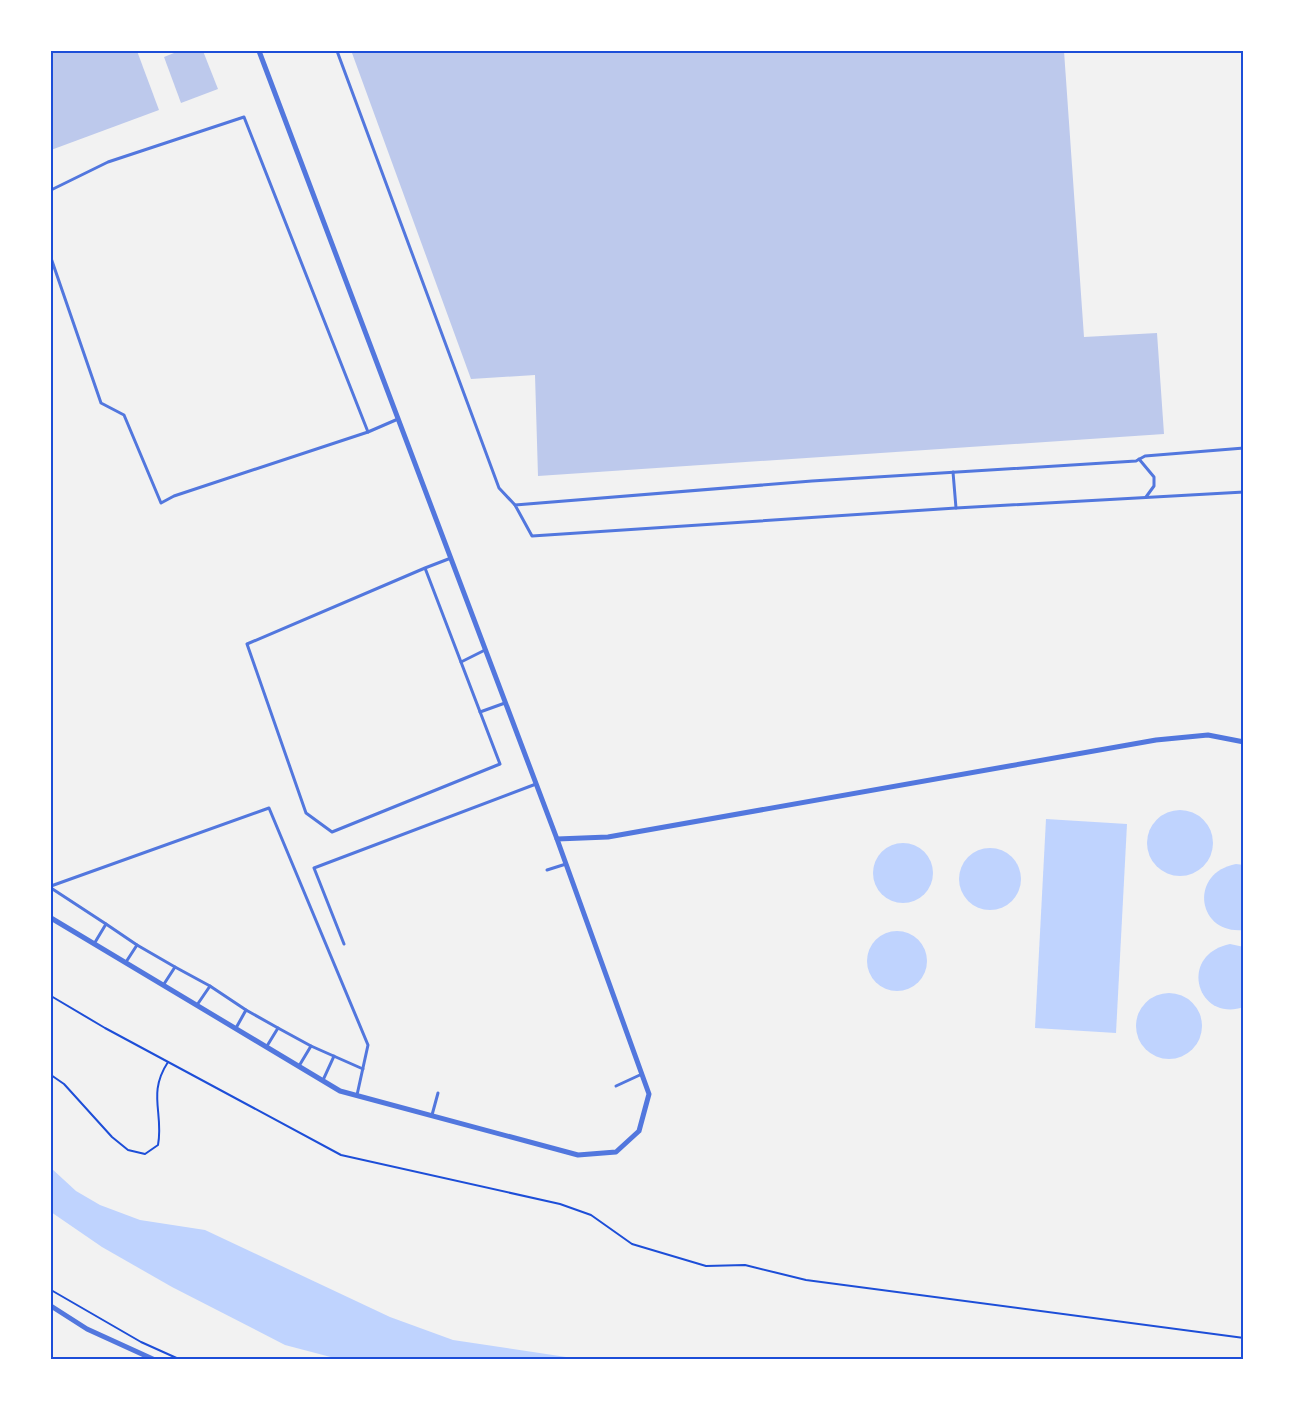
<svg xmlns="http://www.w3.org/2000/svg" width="1295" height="1411" viewBox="0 0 1295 1411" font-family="Cabin,sans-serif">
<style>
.water{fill:#bfd3fe}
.building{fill:#bdc9ec}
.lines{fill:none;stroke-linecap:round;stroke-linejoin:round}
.path{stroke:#1d4ed8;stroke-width:2}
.service{stroke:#5277de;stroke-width:3}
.minor{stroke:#5277de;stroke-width:5}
.neatline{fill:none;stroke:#1d4ed8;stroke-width:2}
</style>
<rect width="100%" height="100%" fill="#f2f2f2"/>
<!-- water -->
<g class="water">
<circle cx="1180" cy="843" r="33"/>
<path d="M 1046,819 L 1127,824 L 1116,1033 L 1035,1028 Z"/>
<circle cx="903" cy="873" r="30"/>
<circle cx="990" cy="879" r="31"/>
<path d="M 1236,864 L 1244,865 L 1244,930 C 1197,935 1188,873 1236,864 Z"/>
<circle cx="897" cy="961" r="30"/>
<path d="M 1230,944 L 1244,947 L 1244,1007 C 1197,1023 1177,955 1230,944 Z"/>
<circle cx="1169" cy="1026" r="33"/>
<path d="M 51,1168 L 76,1191 L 100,1205 L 140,1220 L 205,1230 L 390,1317 L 453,1340 L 586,1360 L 342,1360 L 285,1345 L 172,1287 L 102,1247 L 51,1212 Z"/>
</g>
<!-- building -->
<g class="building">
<path d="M 51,51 L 137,51 L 159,110 L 51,150 Z"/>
<path d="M 179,51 L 203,51 L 218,89 L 181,103 L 164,57 Z"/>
<path d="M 392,51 L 1064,51 L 1084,337 L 1157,333 L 1164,434 L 538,476 L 535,375 L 471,379 L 352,53 Z"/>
</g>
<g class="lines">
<!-- path -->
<g class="path">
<path d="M 51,996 L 105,1028 L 341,1155 L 560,1204 L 591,1215 L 632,1244 L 706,1266 L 745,1265 L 806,1280 L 1244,1338"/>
<path d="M 51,1075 L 64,1084 L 112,1137 L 128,1150 L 145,1154 L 158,1145 C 164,1113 147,1094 168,1062"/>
<path d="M 51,1290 L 141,1342 L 181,1360"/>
</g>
<!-- service -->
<g class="service">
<path d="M 337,51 L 499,488 L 515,505"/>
<path d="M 51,190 L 108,162 L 244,117 L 368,432"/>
<path d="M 51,258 L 101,403 L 124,415 L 161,503 L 174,496 L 368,432 L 398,419"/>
<path d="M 1244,448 L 1145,456 L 1136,461 L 812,481 L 515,505 L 532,536 L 956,508 L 1244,492"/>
<path d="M 1139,459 L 1154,477 L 1154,486 L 1146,497"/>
<path d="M 953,472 L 956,508"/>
<path d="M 425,568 L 247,644 L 306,813 L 332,832 L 500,764 L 425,568 L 451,558"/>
<path d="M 461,662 L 485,650"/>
<path d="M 480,712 L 505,703"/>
<path d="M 547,870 L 566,864"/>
<path d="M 51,886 L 269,808 L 368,1045 L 357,1095"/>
<path d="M 51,888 L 106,924"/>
<path d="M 94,944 L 106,924 L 137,945"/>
<path d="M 344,944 L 314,868 L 536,784"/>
<path d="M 126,962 L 137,945 L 175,967"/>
<path d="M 164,984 L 175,967 L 210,986"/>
<path d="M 197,1005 L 210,986 L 246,1010"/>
<path d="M 236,1028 L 246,1010 L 278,1028"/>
<path d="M 267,1046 L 278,1028 L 311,1046"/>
<path d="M 299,1066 L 311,1046 L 363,1069"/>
<path d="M 323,1080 L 334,1056"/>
<path d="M 616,1086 L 642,1074"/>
<path d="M 432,1115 L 438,1093"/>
</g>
<!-- minor -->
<g class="minor">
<path d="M 557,839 L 608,837 L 1156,740 L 1208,735 L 1244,742"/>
<path d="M 51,918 L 340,1091 L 578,1155 L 616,1152 L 639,1131 L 649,1094 L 557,839 L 259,51"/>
<path d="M 51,1306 L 87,1329 L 155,1360"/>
</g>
</g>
<!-- border -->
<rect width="1295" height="1411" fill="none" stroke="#ffffff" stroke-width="105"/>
<rect x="52" y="52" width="1190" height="1306" class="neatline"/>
</svg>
